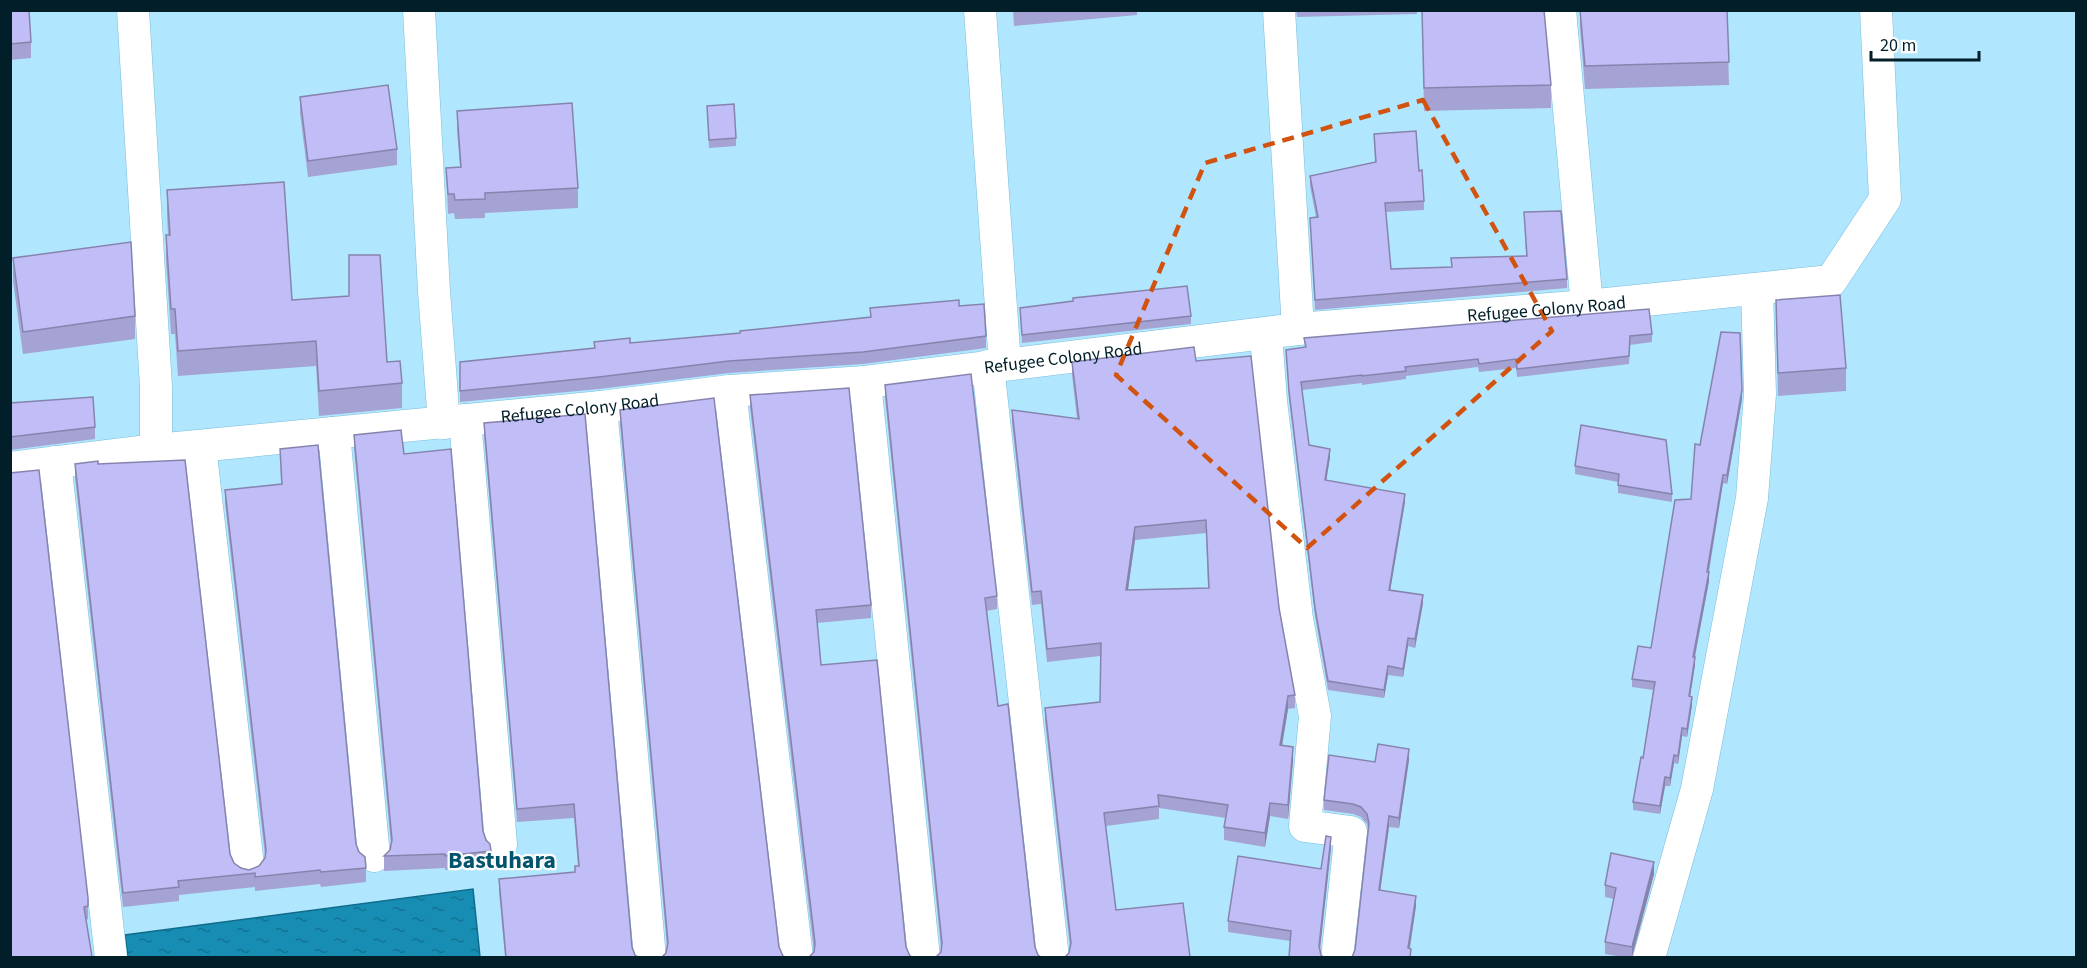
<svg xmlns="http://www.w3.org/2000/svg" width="2087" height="968" viewBox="0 0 2087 968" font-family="'Source Sans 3',sans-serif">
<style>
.water{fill:url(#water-ripples);stroke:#106c8a;stroke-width:1.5}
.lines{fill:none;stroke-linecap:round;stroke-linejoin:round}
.street-casing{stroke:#79bdda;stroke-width:33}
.street{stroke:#fff;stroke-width:32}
.wall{fill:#a5a3d4;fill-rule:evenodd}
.shaded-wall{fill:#8684ad}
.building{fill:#c0bdf7;stroke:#8684ad;stroke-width:1.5;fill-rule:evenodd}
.marked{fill:none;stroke:#d1530f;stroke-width:4.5;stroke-dasharray:12 8;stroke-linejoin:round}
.labels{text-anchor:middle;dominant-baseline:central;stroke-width:4.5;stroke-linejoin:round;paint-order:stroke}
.street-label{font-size:18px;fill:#011e29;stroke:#fdfdfd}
.district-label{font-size:24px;font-weight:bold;fill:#00546d;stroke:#fdfdfd}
</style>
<defs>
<pattern id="water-ripples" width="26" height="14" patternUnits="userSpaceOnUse" patternTransform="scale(1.5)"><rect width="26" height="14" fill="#178db4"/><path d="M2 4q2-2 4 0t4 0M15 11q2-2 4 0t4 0" fill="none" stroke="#127392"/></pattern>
</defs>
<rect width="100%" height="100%" fill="#b0e6fe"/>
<!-- water -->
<path class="water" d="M 473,889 L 480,957 L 128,957 L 125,935 Z"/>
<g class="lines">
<defs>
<g id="street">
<path d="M 133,10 L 156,387 L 156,450"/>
<path d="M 419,10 L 434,291 L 444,423"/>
<path d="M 980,10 L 1005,364"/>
<path d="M 1279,10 L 1298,329"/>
<path d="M 1560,10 L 1587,306"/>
<path d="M 1266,334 L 1271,401 L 1297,619 L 1315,716 L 1305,826 L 1351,832 L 1337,958"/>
<path d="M 988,366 L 1053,958"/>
<path d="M 865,382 L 924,958"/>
<path d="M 730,391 L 797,958"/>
<path d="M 601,407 L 650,958"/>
<path d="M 465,420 L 501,844"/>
<path d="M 334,433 L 374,856"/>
<path d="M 200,446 L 248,866"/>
<path d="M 55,462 L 111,958"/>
<path id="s1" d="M 10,468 L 156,450 L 601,407 L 730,391 L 865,382 L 1298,329 L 1587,306 L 1831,281 L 1885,199 L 1876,10"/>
<path d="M 1649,958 L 1697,789 L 1752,498 L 1760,394 L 1757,289"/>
</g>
</defs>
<!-- street casing -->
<use href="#street" class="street-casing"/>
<!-- street -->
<use href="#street" class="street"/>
</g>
<!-- wall -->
<g class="wall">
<path d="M 10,10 L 31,42 L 31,58 L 10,60 Z"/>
<path d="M 1013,10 L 1137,10 L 1137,15 L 1014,26 Z"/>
<path d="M 1296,10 L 1417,10 L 1417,14 L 1297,17 Z"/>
<path d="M 1422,10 L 1551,85 L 1551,108 L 1424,111 Z"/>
<path d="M 1580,10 L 1727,10 L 1729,85 L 1585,89 L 1580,28 Z"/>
<path d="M 300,97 L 397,149 L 397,165 L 308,177 L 300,113 Z"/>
<path d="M 707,106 L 736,138 L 736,146 L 709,148 Z"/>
<path d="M 457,111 L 578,188 L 578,208 L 485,213 L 485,218 L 455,219 L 454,213 L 448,214 L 446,168 L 460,167 L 457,131 Z"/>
<path d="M 1374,134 L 1419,171 L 1424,201 L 1424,210 L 1386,212 L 1391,269 L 1451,267 L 1526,256 L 1524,212 L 1567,279 L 1567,288 L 1315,310 L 1310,218 L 1316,217 L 1310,186 L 1310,176 L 1375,162 Z"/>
<path d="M 167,190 L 292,300 L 387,362 L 402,383 L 402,408 L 319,416 L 316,366 L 178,376 L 175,334 L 171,334 L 166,260 L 166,235 L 168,235 L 167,215 Z"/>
<path d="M 13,258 L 135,316 L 135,339 L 23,354 L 13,281 Z"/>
<path d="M 1776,300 L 1846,368 L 1846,391 L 1778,396 Z"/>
<path d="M 959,306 L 986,336 L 986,348 L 863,364 L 729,373 L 599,389 L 460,402 L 460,362 L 594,348 L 594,342 L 630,343 L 740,333 L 870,318 L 870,308 Z"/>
<path d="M 1020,308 L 1191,316 L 1191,324 L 1022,343 Z"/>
<path d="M 1652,334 L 1652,342 L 1630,345 L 1629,364 L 1517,377 L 1516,368 L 1479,372 L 1478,367 L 1406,376 L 1406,379 L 1362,385 L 1362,383 L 1302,390 L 1309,445 L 1330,457 L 1326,481 L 1405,502 L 1390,590 L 1423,603 L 1415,648 L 1408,646 L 1403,677 L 1388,675 L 1384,698 L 1328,690 L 1315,616 L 1289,399 L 1286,350 L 1305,347 L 1304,338 Z"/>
<path d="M 1196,361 L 1279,608 L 1295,695 L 1295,708 L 1288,709 L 1282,745 L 1293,760 L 1288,819 L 1270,816 L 1265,847 L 1224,840 L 1224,827 L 1226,818 L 1159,808 L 1159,819 L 1106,826 L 1116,910 L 1069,953 L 1070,948 L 1045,721 L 1045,708 L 1100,702 L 1100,656 L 1047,662 L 1041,604 L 1032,605 L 1012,423 L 1012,410 L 1077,419 L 1072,375 L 1072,362 ZM 1206,533 L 1208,588 L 1128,590 L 1135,540 Z"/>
<path d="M 885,385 L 997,596 L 997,609 L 986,611 L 998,706 L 1035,947 L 1038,955 L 941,952 L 941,948 L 885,398 Z"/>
<path d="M 750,395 L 871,605 L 871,618 L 817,623 L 821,665 L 906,947 L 910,956 L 814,952 L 750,408 Z"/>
<path d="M 1742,399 L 1727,484 L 1723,483 L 1709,572 L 1709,581 L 1695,657 L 1695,665 L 1690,696 L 1692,705 L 1687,737 L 1682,736 L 1678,764 L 1674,763 L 1670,786 L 1665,786 L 1660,814 L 1633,810 L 1633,802 L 1643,758 L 1653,690 L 1632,687 L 1632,679 L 1651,648 L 1691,499 Z"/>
<path d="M 10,403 L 95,427 L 95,439 L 10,450 Z"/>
<path d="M 620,410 L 779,947 L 783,956 L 666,953 L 667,947 L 620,423 Z"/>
<path d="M 484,423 L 632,947 L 635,955 L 638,957 L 505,957 L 499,892 L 499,879 L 575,872 L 575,866 L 578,866 L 574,818 L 517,822 L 484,436 Z"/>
<path d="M 1581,425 L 1672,494 L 1672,502 L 1618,493 L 1618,482 L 1575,474 L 1575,466 Z"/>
<path d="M 354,435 L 404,454 L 483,831 L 491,851 L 491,865 L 445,870 L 445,868 L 384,871 L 384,856 L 390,850 L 391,845 L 354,449 Z"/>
<path d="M 280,449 L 356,844 L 366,868 L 366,882 L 321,887 L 320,884 L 255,891 L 255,887 L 179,895 L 179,901 L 123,907 L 75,478 L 75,464 L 98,464 L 230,854 L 234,863 L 241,868 L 249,870 L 259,866 L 265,858 L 265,856 L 225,504 L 225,490 L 281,484 Z"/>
<path d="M 1409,760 L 1399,828 L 1389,827 L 1380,890 L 1416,906 L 1410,949 L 1411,957 L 1355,950 L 1368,829 L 1367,824 L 1361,817 L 1353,814 L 1324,810 L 1324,800 L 1375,762 Z"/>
<path d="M 1331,848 L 1320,950 L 1321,955 L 1290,941 L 1228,932 L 1228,921 L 1321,869 Z"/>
<path d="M 1654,874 L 1632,957 L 1623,957 L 1605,954 L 1605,942 L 1614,899 L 1605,897 L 1605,885 Z"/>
<path d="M 88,898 L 88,919 L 10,957 Z"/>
</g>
<!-- shaded-wall -->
<g class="shaded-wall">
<path d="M 1742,390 L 1742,399 L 1727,484 L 1727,475 Z"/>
<path d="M 1330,449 L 1330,457 L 1325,489 L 1325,480 Z"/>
<path d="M 1723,475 L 1723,483 L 1707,580 L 1707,572 Z"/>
<path d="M 1405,494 L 1405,502 L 1389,598 L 1389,590 Z"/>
<path d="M 1135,527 L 1135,540 L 1126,603 L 1126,590 Z"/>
<path d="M 1709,572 L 1709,581 L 1693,665 L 1693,657 Z"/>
<path d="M 1423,595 L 1423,603 L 1415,648 L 1415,639 Z"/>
<path d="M 1408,638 L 1408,646 L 1403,677 L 1403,669 Z"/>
<path d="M 1695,657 L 1695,665 L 1689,704 L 1689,696 Z"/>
<path d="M 1388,666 L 1388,675 L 1384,698 L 1384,690 Z"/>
<path d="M 1288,696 L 1288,709 L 1280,758 L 1280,745 Z"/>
<path d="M 1692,697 L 1692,705 L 1687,737 L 1687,729 Z"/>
<path d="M 1682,728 L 1682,736 L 1678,764 L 1678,756 Z"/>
<path d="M 1293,747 L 1293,760 L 1288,819 L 1288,805 Z"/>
<path d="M 1409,749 L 1409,760 L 1399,828 L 1399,818 Z"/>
<path d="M 1674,755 L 1674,763 L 1670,786 L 1670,778 Z"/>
<path d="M 1665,777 L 1665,786 L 1660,814 L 1660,806 Z"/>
<path d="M 1270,803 L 1270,816 L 1265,847 L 1265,833 Z"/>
<path d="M 1389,816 L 1389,827 L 1379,900 L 1379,890 Z"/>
<path d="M 1331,837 L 1331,848 L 1319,957 L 1319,946 Z"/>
<path d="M 1654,862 L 1654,874 L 1632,957 L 1632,947 Z"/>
<path d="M 1416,896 L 1416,906 L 1408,957 L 1408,948 Z"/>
</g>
<!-- building -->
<g class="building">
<path d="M 10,10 L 29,10 L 31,42 L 10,44 Z"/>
<path d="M 1422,10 L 1544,10 L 1551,85 L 1424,88 Z"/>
<path d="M 1580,10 L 1727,10 L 1729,62 L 1585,66 Z"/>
<path d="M 388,85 L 397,149 L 308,161 L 300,97 Z"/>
<path d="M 572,103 L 578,188 L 485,193 L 485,199 L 455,200 L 454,194 L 448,194 L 446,168 L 461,167 L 457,111 Z"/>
<path d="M 734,104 L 736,138 L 709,140 L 707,106 Z"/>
<path d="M 1416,131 L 1419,171 L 1422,170 L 1424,201 L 1385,203 L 1391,269 L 1452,267 L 1451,258 L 1527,256 L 1524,212 L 1561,211 L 1567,279 L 1315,300 L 1310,218 L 1318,217 L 1310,176 L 1376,162 L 1374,134 Z"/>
<path d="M 284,182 L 292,300 L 349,296 L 349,255 L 380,255 L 387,362 L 400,361 L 402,383 L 319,391 L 316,341 L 178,351 L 175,309 L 171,309 L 166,235 L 170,235 L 167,190 Z"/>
<path d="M 131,242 L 135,316 L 23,332 L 13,258 Z"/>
<path d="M 1187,286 L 1191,316 L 1022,335 L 1020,308 L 1073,301 L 1073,298 Z"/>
<path d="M 1840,295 L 1846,368 L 1778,373 L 1776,300 Z"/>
<path d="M 959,300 L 959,306 L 984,304 L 986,336 L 863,352 L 729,361 L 599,377 L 460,391 L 460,362 L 595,348 L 594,342 L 630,338 L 630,343 L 740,333 L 740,331 L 871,317 L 870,308 Z"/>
<path d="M 1649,309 L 1652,334 L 1630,336 L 1629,356 L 1517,369 L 1516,359 L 1479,364 L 1478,359 L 1405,367 L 1406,371 L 1362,376 L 1362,375 L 1301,382 L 1309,445 L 1330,449 L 1325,480 L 1405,494 L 1389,590 L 1423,595 L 1415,639 L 1408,638 L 1403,669 L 1388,666 L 1384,690 L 1328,681 L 1315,608 L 1289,391 L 1286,350 L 1306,347 L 1304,338 Z"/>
<path d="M 1721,332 L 1740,333 L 1742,390 L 1727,475 L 1723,475 L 1707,572 L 1709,572 L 1693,657 L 1695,657 L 1689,696 L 1692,697 L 1687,729 L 1682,728 L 1678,756 L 1674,755 L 1670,778 L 1665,777 L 1660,806 L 1633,802 L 1641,757 L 1643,758 L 1655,682 L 1632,679 L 1638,646 L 1651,648 L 1675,500 L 1691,499 L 1695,444 L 1700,445 Z"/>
<path d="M 1194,347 L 1196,361 L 1251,356 L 1279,608 L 1295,695 L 1288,696 L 1280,745 L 1293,747 L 1288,805 L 1270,803 L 1265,833 L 1224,827 L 1228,805 L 1158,795 L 1159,806 L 1104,813 L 1116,910 L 1183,903 L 1190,957 L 1065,957 L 1069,953 L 1071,943 L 1045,708 L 1100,702 L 1101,643 L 1047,649 L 1041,591 L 1032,592 L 1012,410 L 1079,419 L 1072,362 ZM 1206,520 L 1209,588 L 1126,590 L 1135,527 Z"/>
<path d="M 971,374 L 997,596 L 985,598 L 998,706 L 1008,704 L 1035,947 L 1038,955 L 1041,957 L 936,957 L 941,952 L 942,943 L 885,385 Z"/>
<path d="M 849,388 L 871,605 L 816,610 L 821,665 L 877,660 L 906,947 L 910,956 L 912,957 L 809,957 L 814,952 L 815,943 L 750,395 Z"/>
<path d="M 93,397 L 95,427 L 10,437 L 10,403 Z"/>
<path d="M 714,398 L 779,947 L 783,956 L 785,957 L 662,957 L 666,953 L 668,943 L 620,410 Z"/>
<path d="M 585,414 L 632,947 L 635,955 L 638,957 L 506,957 L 499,879 L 575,872 L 575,866 L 579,866 L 574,804 L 517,809 L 484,423 Z"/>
<path d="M 1581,425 L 1666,440 L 1672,494 L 1618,485 L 1619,474 L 1575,466 Z"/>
<path d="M 401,430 L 404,454 L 451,449 L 483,831 L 486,840 L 490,844 L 491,851 L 445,856 L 445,854 L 384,856 L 390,850 L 392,840 L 354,435 Z"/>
<path d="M 318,445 L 356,844 L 359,852 L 365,857 L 366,868 L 321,872 L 320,870 L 255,877 L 255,873 L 178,881 L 179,887 L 123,893 L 75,464 L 98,461 L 98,464 L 185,460 L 230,854 L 234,863 L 241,868 L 249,870 L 259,866 L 265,858 L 266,850 L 225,490 L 282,484 L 280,449 Z"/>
<path d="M 39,470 L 88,898 L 88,906 L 84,907 L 92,957 L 10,957 L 10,473 Z"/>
<path d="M 1378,744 L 1409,749 L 1399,818 L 1389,816 L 1379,890 L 1416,896 L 1408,948 L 1411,949 L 1410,957 L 1352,957 L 1355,950 L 1369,823 L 1367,814 L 1361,807 L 1353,804 L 1324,800 L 1329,755 L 1375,762 Z"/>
<path d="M 1326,836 L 1331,837 L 1319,946 L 1321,955 L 1323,957 L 1289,957 L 1291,931 L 1228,921 L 1238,856 L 1321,869 Z"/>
<path d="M 1611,853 L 1654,862 L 1632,947 L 1605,942 L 1616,888 L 1605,885 Z"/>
</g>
<!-- marked area -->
<path class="marked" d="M 1423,100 L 1552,331 L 1307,548 L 1116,375 L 1205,163 Z"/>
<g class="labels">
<!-- street labels -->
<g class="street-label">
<text stroke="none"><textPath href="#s1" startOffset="1545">Refugee Colony Road</textPath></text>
<text stroke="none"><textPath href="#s1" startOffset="1059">Refugee Colony Road</textPath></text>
<text stroke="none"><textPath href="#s1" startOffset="573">Refugee Colony Road</textPath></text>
</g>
<!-- district labels -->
<g class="district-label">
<text x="502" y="860">Bastuhara</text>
</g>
</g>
<!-- border -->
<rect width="2087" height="968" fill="none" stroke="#011e29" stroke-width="24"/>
<!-- scale -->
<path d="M1871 51v9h108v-9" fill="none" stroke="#011e29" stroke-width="3"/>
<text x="1880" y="51" font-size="18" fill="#011e29" stroke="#fdfdfd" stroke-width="4.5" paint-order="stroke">20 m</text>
</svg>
